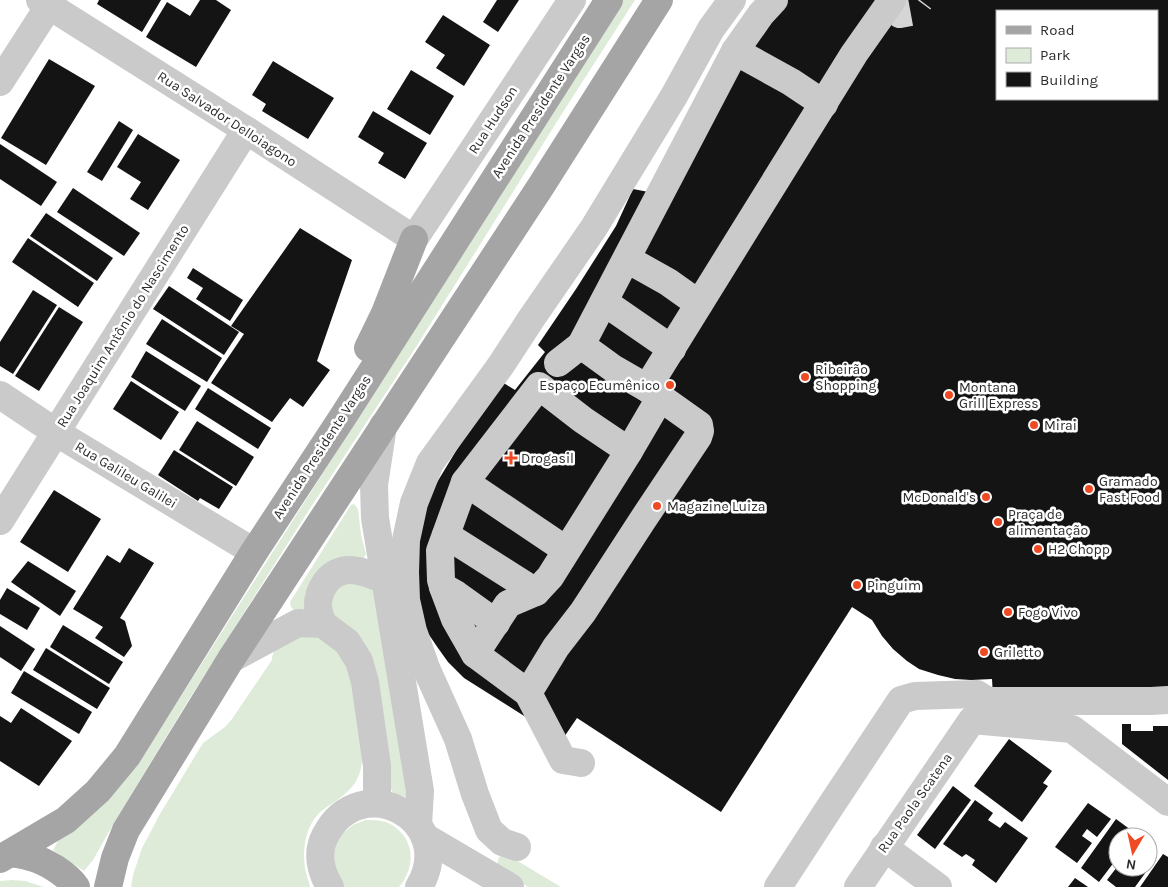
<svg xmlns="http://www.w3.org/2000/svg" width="1168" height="887" viewBox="0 0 1168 887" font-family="Karla,sans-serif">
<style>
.green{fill:#deebd9}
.building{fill:#141414;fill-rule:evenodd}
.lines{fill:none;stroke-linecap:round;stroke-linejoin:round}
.minor-tunnel{stroke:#d5d5d5;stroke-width:28;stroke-dasharray:28 14;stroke-linecap:butt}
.minor{stroke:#cacaca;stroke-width:28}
.major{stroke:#a5a5a5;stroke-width:28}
.poi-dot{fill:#ee4a24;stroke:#fff;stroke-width:2}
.labels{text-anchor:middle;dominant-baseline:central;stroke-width:5;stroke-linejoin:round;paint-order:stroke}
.street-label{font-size:14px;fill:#2d2d2d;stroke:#fff}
.poi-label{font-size:14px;fill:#2d2d2d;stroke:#fff;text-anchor:start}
</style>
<rect width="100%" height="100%" fill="#fff"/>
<!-- green -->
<g class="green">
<path d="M 623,0 L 635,0 L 563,112 L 416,347 L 309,510 L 188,701 L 115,821 L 93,860 L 84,871 L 53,850 L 58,841 L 91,816 L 136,767 L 330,462 L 574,74 Z"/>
<path d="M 354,504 L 358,509 L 361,535 L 366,554 L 362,561 L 316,576 L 305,593 L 310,602 C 305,610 304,610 294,610 L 291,607 L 290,602 L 351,505 Z"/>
<path d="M 341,580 L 371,588 L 376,596 L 408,796 C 398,798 395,797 390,787 L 335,617 L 330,608 L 331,588 Z"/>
<path d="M 294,632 L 318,636 L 349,661 C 352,677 354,694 357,710 C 360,730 366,755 359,775 C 353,791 337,800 324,809 C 306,822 302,848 305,868 C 306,875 309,881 310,887 L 131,887 L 133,875 L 142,848 L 160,814 L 203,743 L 225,727 L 232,719 L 272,660 C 272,648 285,639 294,632 Z"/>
<path d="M 365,820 C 375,820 384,820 392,825 C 416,840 415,868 399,887 L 345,887 L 342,884 L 333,859 L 335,845 L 342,834 L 353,825 Z"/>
<path d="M 506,854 L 561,887 L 528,887 L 498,868 L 497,864 L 499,857 Z"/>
<path d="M 12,880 L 25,881 L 44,887 L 0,887 L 0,881 Z"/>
</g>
<!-- building -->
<g class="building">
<path d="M 99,0 L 161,0 L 142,32 L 97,4 Z"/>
<path d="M 200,0 L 216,0 L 231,10 L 196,67 L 146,37 L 167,2 L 190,16 Z"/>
<path d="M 497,0 L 519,0 L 498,32 L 483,22 Z"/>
<path d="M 783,0 L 1168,0 L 1168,688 L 993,696 L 992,679 L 971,680 L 955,679 L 938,675 L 919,669 L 907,661 L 893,649 L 882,636 L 872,620 L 852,607 L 721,812 L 577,718 L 562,740 L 464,678 L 448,662 L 438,648 L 423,626 L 416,606 L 419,512 L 499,380 L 515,390 L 545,352 L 538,345 L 576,289 L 616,226 L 633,189 L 654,193 ZM 997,11 L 1157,11 L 1157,99 L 997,99 Z"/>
<path d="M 443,15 L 490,45 L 464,86 L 436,68 L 445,55 L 425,42 Z"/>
<path d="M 49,59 L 95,86 L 46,165 L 1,138 Z"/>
<path d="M 273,61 L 334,98 L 308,139 L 262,111 L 266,104 L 252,95 Z"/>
<path d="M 411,70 L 454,96 L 430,135 L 387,109 Z"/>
<path d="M 373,111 L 427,143 L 405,179 L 378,163 L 384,153 L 358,137 Z"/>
<path d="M 119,121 L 133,130 L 102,181 L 87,172 Z"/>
<path d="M 138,134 L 180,160 L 148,210 L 130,199 L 141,182 L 117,167 Z"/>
<path d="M 0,144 L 57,182 L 41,206 L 0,179 Z"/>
<path d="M 73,188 L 140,233 L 124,256 L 57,212 Z"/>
<path d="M 46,213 L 113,258 L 97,281 L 30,236 Z"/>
<path d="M 300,228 L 352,260 L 317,361 L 330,370 L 303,407 L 290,398 L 272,422 L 211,383 L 244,334 L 231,326 Z"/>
<path d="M 28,238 L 94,283 L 78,307 L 12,262 Z"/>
<path d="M 193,268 L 243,300 L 230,321 L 196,299 L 203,288 L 187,278 Z"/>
<path d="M 169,286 L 239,332 L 224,355 L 153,309 Z"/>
<path d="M 33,290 L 57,305 L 13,374 L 0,366 L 0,342 Z"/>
<path d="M 59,307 L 83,322 L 39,391 L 15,376 Z"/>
<path d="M 162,319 L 222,358 L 207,382 L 146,344 Z"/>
<path d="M 146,351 L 201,386 L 185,411 L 131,377 Z"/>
<path d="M 131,381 L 179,412 L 161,440 L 113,409 Z"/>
<path d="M 208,388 L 271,428 L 258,449 L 195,409 Z"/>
<path d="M 197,421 L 254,457 L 236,486 L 179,450 Z"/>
<path d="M 174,450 L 233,487 L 219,509 L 200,498 L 198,501 L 158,475 Z"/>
<path d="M 54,490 L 101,519 L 68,572 L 20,542 Z"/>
<path d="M 129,548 L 154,563 L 120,618 L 125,621 L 132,646 L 124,657 L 95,638 L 103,627 L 73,609 L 107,555 L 120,563 Z"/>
<path d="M 28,561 L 76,591 L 60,616 L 11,582 Z"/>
<path d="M 7,588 L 40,608 L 27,630 L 0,614 L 0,600 Z"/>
<path d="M 63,625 L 123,662 L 109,684 L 50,647 Z"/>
<path d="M 0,626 L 35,649 L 21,671 L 0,657 Z"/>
<path d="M 46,648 L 110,688 L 97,709 L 33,670 Z"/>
<path d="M 24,671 L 92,712 L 79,734 L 11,693 Z"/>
<path d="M 21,708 L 72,741 L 39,786 L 0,761 L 0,716 L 11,723 Z"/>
<path d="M 1122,724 L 1131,724 L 1131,731 L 1153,731 L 1153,726 L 1168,726 L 1168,780 L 1122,744 Z"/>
<path d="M 1009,739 L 1052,771 L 1043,783 L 1048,786 L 1022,822 L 974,786 Z"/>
<path d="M 953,786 L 971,800 L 935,849 L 917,835 Z"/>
<path d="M 975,800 L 993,813 L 988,820 L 1000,828 L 1005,822 L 1028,838 L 996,883 L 972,865 L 975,860 L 966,854 L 962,857 L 943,844 Z"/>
<path d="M 1088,803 L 1111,819 L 1097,837 L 1087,829 L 1082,836 L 1092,843 L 1077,863 L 1055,847 Z"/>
<path d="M 1116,819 L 1135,833 L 1132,837 L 1118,837 L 1118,857 L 1099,882 L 1081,868 Z"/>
<path d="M 1148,851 L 1157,857 L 1135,887 L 1116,887 L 1107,880 L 1117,867 L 1148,867 Z"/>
<path d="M 1163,854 L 1168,857 L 1168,887 L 1140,887 Z"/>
<path d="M 1075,878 L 1088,887 L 1068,887 Z"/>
</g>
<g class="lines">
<!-- minor-tunnel -->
<path class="minor-tunnel" d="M 892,0 L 893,8 L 900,14 L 911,12 L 920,0"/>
<!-- minor -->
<g class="minor">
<path d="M 40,0 L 246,130 L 414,239 L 572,0"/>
<path d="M 735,51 L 791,82 L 824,104"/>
<path d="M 0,82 L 49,6"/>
<path d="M 627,259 L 668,282 L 699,304"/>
<path d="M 604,302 L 672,349"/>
<path d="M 558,363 L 581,345 L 735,51 L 761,14 L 774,0"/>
<path d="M 647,388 L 854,54 L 892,0"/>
<path d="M 0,395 L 57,433 L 254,552"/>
<path d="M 383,426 L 374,485 L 375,518 L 420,791 L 418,825"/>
<path d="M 465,482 L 566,550"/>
<path d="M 0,521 L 246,130"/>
<path d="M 446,535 L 536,592"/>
<path d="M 443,587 L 455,619 L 475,654 L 528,693 L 563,760 L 581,763"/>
<path d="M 496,623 L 457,595 L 443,587 L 441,580 L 440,551 L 465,482 L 539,386 L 583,420 L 629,451"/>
<path d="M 323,624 C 321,619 319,613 318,608 C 317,589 330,570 350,570 C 362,570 373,576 384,579"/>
<path d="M 475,654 L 508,604 L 536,592 L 550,577 L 629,451 L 660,398"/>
<path d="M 231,659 L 298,623 L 323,624 L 347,642 L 359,661 L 365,682 L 377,766 L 377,803"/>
<path d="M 528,693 L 556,647 L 583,612 L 642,521 L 698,437 L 700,431 L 699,425 L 647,388 L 614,369 L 581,345"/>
<path d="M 425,837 L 510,887"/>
<path d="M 517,847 L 502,842 L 489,830 L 475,794 L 458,739 L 426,668 L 413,631 L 406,600 L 405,572 L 406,540 L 414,503 L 430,463 L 501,365 L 531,319 L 593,229 L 674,96 L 711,29 L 732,0"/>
<path d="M 884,847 L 938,887"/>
<path d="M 330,887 C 321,872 316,853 325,836 C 360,767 459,820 419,887"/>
<path d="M 778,887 L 830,807 L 901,700 L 915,696 L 977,694 L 988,701 L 1151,701 L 1168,700"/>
<path d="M 858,887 L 972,720 L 1072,729 L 1168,802"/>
</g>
<!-- major -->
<g class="major">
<path d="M 368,348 L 385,313 L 414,239"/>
<path d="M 11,853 C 17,854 24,855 30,857 C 46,861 67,874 76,887"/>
<path d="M 0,859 L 66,820 L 98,791 L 127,756 L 254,552 L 344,415 L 609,0"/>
<path d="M 108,887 L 115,858 L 126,830 L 231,659 L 541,186 L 659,0"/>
</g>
</g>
<!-- markers -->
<g class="poi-dot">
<circle cx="805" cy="377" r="5"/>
<circle cx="670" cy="385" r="5"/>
<circle cx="949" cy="395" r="5"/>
<circle cx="1034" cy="425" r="5"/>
<path d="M508.5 450.5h5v5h5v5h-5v5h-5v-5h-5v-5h5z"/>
<circle cx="1089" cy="489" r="5"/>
<circle cx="986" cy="497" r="5"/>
<circle cx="657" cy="506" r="5"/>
<circle cx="998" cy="522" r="5"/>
<circle cx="1038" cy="549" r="5"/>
<circle cx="857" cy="585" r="5"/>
<circle cx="1008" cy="612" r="5"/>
<circle cx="984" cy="652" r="5"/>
</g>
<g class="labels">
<!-- street labels -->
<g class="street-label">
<text transform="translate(541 106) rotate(-57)">Avenida Presidente Vargas</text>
<text transform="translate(227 119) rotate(33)">Rua Salvador Delloiagono</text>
<text transform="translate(493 120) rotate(-57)">Rua Hudson</text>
<text transform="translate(123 326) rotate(-58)">Rua Joaquim Antônio do Nascimento</text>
<text transform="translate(322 447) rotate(-57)">Avenida Presidente Vargas</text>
<text transform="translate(126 475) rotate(31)">Rua Galileu Galilei</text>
<text transform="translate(915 803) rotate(-55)">Rua Paola Scatena</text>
</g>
<!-- poi labels -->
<g class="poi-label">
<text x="815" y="369">Ribeirão<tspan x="815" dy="16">Shopping</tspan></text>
<text x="660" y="385" text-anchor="end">Espaço Ecumênico</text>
<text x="959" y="387">Montana<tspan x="959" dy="16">Grill Express</tspan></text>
<text x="1044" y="425">Mirai</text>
<text x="521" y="458">Drogasil</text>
<text x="1099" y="481">Gramado<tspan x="1099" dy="16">Fast Food</tspan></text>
<text x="976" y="497" text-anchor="end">McDonald's</text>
<text x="667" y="506">Magazine Luiza</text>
<text x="1008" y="514">Praça de<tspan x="1008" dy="16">alimentação</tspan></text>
<text x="1048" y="549">H2 Chopp</text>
<text x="867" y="585">Pinguim</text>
<text x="1018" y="612">Fogo Vivo</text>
<text x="994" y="652">Griletto</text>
</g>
</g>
<!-- legend -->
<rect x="996" y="10" width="162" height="90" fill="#ffffff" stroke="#ababab"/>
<rect x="1006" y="26" width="25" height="8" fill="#a5a5a5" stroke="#ababab"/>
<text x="1040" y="35" font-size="15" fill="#2d2d2d">Road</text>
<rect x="1006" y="48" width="25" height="15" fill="#deebd9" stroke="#ababab"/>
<text x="1040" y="60" font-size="15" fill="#2d2d2d">Park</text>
<rect x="1006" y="72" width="25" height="15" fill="#141414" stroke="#ababab"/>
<text x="1040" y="85" font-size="15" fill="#2d2d2d">Building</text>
<!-- north arrow -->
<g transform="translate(1133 852) rotate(189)"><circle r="24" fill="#ffffff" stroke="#ababab"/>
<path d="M0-4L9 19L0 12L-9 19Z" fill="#ee4a24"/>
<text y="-8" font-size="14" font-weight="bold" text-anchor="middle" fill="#2d2d2d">N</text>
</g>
</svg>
